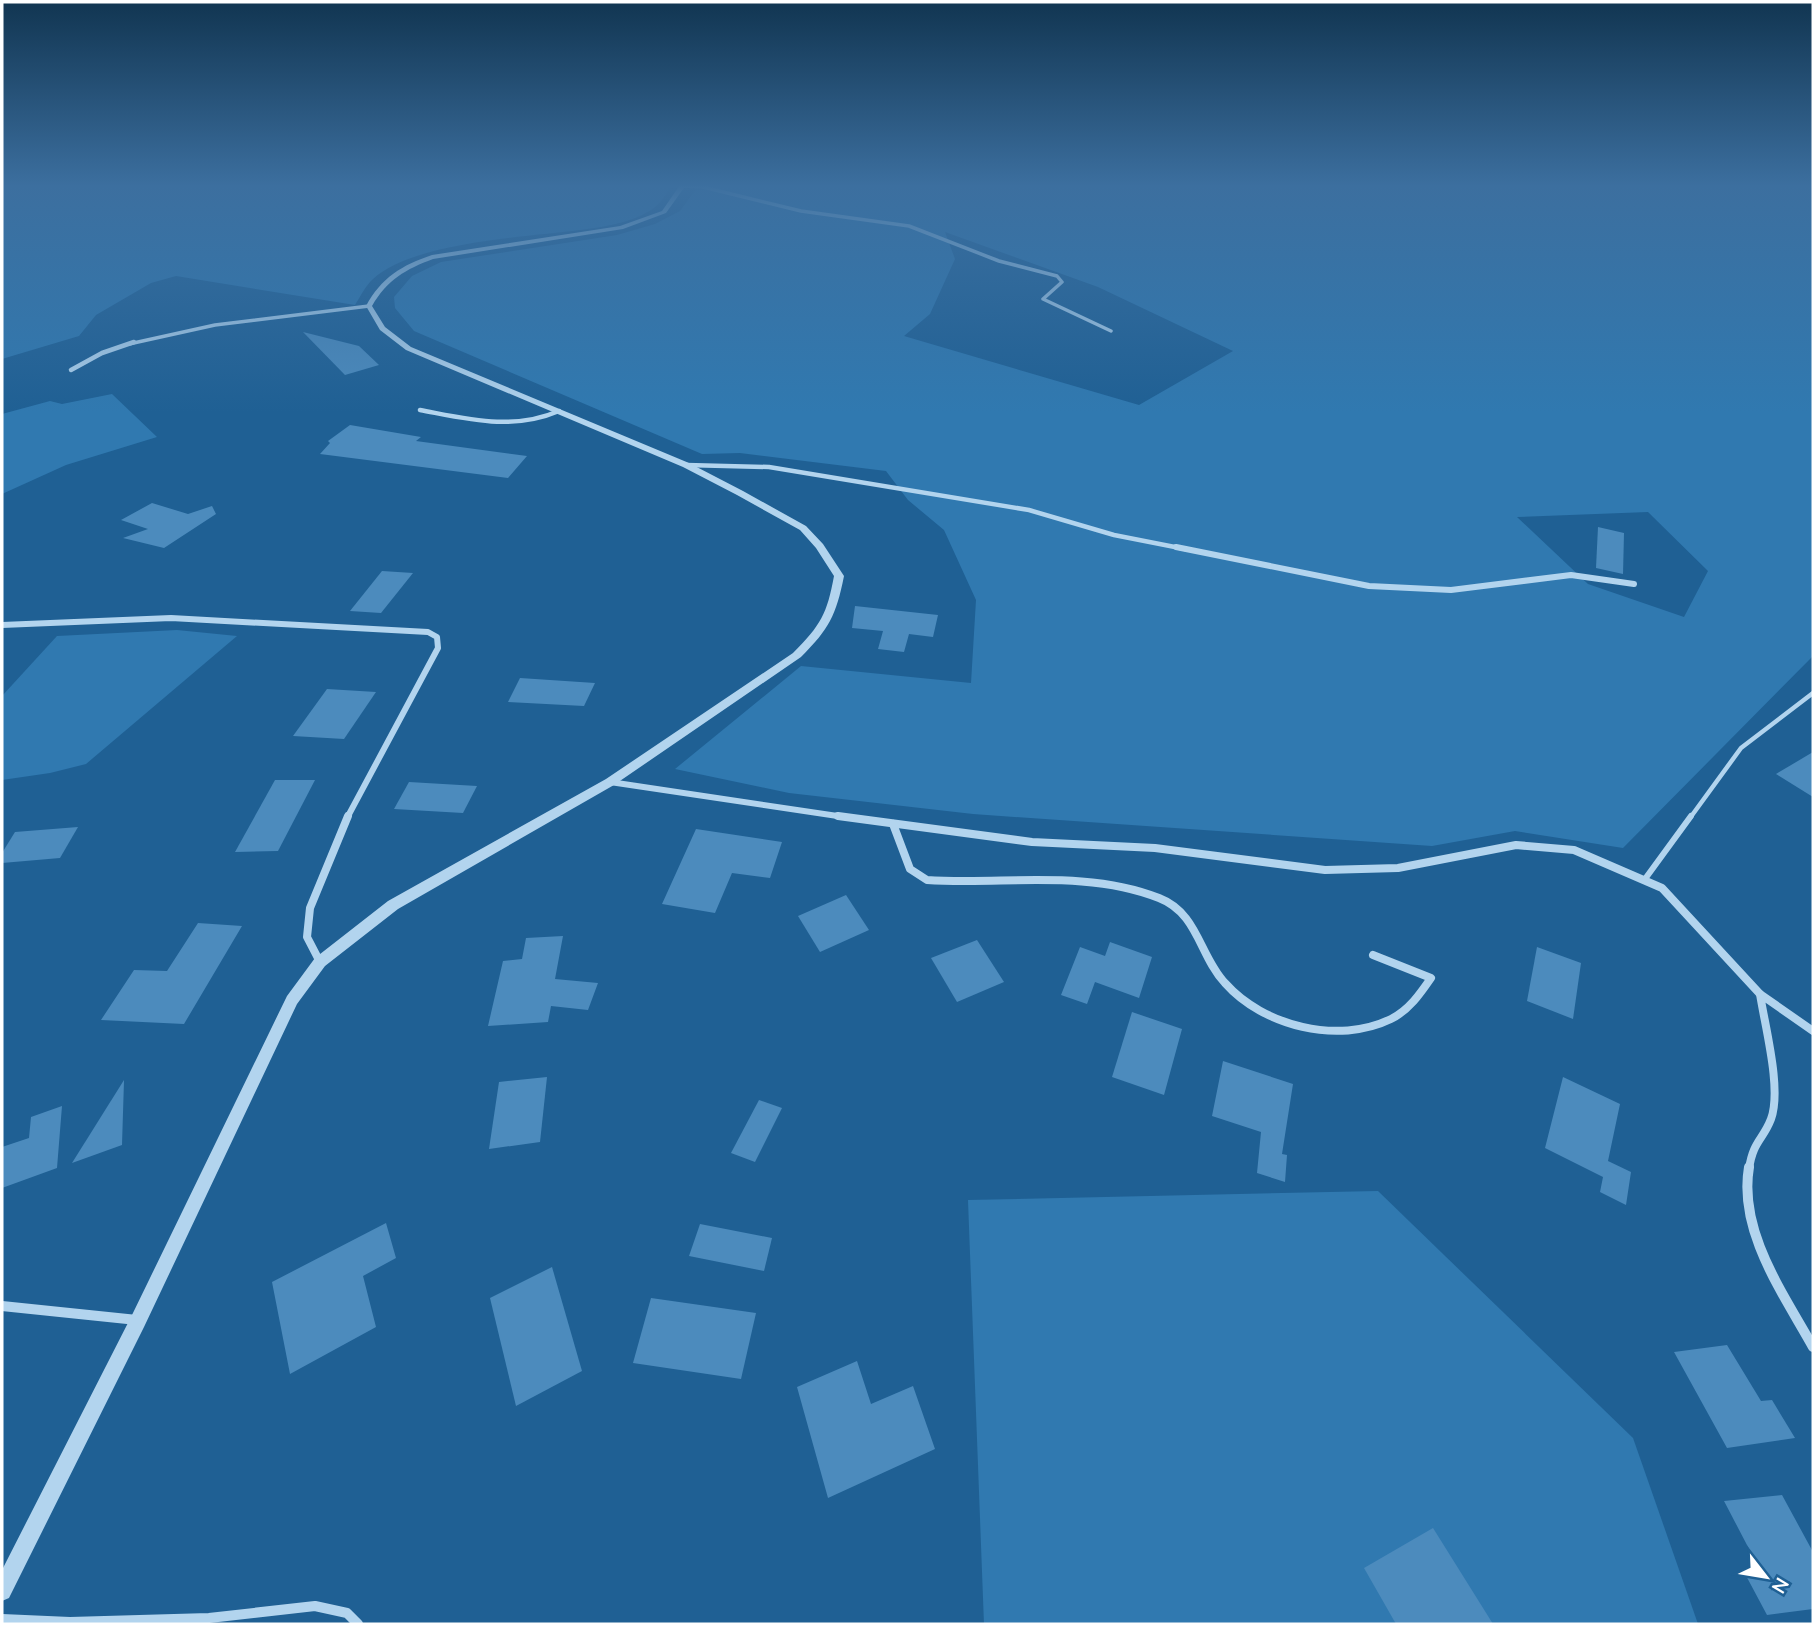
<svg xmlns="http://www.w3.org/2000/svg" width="1815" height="1626" viewBox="0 0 1815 1626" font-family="'Nunito Sans',sans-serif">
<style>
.green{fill:#3079b0;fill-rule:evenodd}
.building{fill:#4c8bbd}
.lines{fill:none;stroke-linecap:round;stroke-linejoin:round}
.service-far1{stroke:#b2d4ee;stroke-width:4.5}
.service{stroke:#b2d4ee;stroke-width:6}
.minor-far4{stroke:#b2d4ee;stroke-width:3.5}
.minor-far3{stroke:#b2d4ee;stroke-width:4.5}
.minor-far2{stroke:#b2d4ee;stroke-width:6}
.minor-far1{stroke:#b2d4ee;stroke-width:8}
.minor{stroke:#b2d4ee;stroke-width:10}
.tertiary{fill:#b2d4ee;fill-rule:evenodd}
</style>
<rect width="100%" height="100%" fill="#1f6094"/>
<!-- green -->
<g class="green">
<path d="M 2,185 L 672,185 C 666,194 660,205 651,210 C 631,223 603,227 580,230 C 526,237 413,242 373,279 C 366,285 360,297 355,305 L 176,276 L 151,283 L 96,315 L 79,336 L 2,359 Z"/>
<path d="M 699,185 L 1813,185 L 1812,657 L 1623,848 L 1515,831 L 1432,846 L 973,814 L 789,793 L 675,769 L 801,666 L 971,683 L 976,600 L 944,530 L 908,500 L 886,471 L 740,453 L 702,454 L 414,331 L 395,308 L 394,297 L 412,276 L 441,262 L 617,235 L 655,224 L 680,211 ZM 945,232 L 1098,287 L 1233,351 L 1139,405 L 904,336 L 930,314 L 955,259 ZM 1648,512 L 1708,571 L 1684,617 L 1588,584 L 1517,517 Z"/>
<path d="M 112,394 L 157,437 L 66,465 L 2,494 L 2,414 L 50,401 L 62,404 Z"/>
<path d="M 177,630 L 237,636 L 86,764 L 50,773 L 2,780 L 2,696 L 57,636 Z"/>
<path d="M 1378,1191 L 1633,1438 L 1698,1624 L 984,1624 L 968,1200 Z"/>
</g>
<!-- building -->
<g class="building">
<path d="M 303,332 L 359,346 L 379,365 L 345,375 Z"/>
<path d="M 350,425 L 421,437 L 416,441 L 527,456 L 508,478 L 320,454 L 330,443 L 328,441 Z"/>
<path d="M 152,503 L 188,514 L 212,506 L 216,514 L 164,548 L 123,538 L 148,529 L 121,520 Z"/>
<path d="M 1598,527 L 1624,533 L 1623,574 L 1596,568 Z"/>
<path d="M 382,571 L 413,573 L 381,613 L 350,611 Z"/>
<path d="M 855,606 L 938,615 L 933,637 L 909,634 L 904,652 L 878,649 L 883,631 L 852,628 Z"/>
<path d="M 520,678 L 595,683 L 584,706 L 508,702 Z"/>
<path d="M 327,689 L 376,692 L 344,739 L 293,736 Z"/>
<path d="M 1813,752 L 1813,797 L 1776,774 Z"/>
<path d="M 275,780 L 315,780 L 278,851 L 235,852 Z"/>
<path d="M 409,782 L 477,786 L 463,813 L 394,809 Z"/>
<path d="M 78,827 L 60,858 L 2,863 L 2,853 L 15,832 Z"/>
<path d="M 696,829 L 782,842 L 770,878 L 732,873 L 715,913 L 662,904 Z"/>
<path d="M 846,895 L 869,930 L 820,952 L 798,916 Z"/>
<path d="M 198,923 L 242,926 L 184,1024 L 101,1020 L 134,970 L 167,971 Z"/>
<path d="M 563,936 L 555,979 L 598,983 L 588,1010 L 551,1006 L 548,1022 L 488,1026 L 503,961 L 522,959 L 526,938 Z"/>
<path d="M 977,940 L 1004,982 L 957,1002 L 931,958 Z"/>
<path d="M 1110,942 L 1152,957 L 1139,998 L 1095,982 L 1087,1004 L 1061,995 L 1080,947 L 1105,956 Z"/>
<path d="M 1537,947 L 1581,963 L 1573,1019 L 1527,1001 Z"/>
<path d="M 1132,1012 L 1182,1029 L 1164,1095 L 1112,1077 Z"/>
<path d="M 1223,1061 L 1293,1084 L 1282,1154 L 1287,1155 L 1285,1182 L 1257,1173 L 1261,1132 L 1212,1116 Z"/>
<path d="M 547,1077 L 540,1142 L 489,1149 L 499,1082 Z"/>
<path d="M 1563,1077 L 1620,1104 L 1608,1161 L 1631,1172 L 1626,1205 L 1600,1192 L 1603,1177 L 1545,1148 Z"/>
<path d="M 124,1080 L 122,1145 L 72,1163 Z"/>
<path d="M 759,1100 L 782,1108 L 755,1162 L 731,1153 Z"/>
<path d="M 62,1106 L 57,1168 L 2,1188 L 2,1147 L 29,1138 L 31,1117 Z"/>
<path d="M 386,1223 L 396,1258 L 363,1276 L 376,1327 L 290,1374 L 272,1282 Z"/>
<path d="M 700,1224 L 772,1238 L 764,1271 L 689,1256 Z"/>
<path d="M 552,1267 L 582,1371 L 516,1406 L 490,1298 Z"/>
<path d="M 651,1298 L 756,1313 L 741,1379 L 633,1363 Z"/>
<path d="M 1727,1345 L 1761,1401 L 1772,1400 L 1795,1438 L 1727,1448 L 1674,1352 Z"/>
<path d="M 857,1361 L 871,1404 L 913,1386 L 935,1449 L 828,1498 L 797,1387 Z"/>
<path d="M 1782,1495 L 1813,1552 L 1813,1609 L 1767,1615 L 1743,1570 L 1759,1568 L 1724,1501 Z"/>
<path d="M 1433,1528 L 1493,1624 L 1396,1624 L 1364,1568 Z"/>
</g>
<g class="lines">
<!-- service-far1 -->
<path class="service-far1" d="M 1690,818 L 1741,748 L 1813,693"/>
<!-- service -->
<path class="service" d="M 1645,879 L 1691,816"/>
<!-- minor-far4 -->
<g class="minor-far4">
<path d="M 683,186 L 703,187 L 801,211 L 909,226 L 999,261 L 1057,276 L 1062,282 L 1043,299 L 1111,331"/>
<path d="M 129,344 L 215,325 L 369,306"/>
</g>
<!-- minor-far3 -->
<g class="minor-far3">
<path d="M 71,370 L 102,353 L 134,342"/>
<path d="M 420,410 C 468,419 512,431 559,411"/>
<path d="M 686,465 L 769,467 L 1029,510 L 1114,535 L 1185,549"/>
</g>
<!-- minor-far2 -->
<g class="minor-far2">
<path d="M 1176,547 L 1369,586 L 1451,590 L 1571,575 L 1634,584"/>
<path d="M 2,625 L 171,618 L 428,632 L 437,637 L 438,648 L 347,818"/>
<path d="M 610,782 L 851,818"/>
</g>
<!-- minor-far1 -->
<g class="minor-far1">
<path d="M 838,816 L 1032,842 L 1155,848 L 1325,870 L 1398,868 L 1516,845 L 1574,850 L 1662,888 L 1760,994"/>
<path d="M 893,824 L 910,869 L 927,880 C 1003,885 1086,869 1159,898 C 1198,913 1199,955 1225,983 C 1263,1026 1338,1045 1391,1019 C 1409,1010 1420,994 1431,978 L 1373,955"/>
<path d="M 320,962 L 307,937 L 310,908 L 348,816"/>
<path d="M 1749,1169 C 1753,1141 1763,1140 1771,1119 C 1782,1089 1765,1027 1760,994 L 1813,1031"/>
</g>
<!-- minor -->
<g class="minor">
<path d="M 1749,1167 C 1738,1231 1783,1293 1813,1347"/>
<path d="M 2,1306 L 137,1320"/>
<path d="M 2,1619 L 70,1622 L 209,1618 L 315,1606 L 347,1613 L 358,1624"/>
</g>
<!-- tertiary -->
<path class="tertiary" d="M 680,185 L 686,185 L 666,213 L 623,229 L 433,259 C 406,269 387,280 372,306 L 385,327 L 411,347 L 689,463 L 743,491 L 806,526 L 823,544 L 844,576 C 836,616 829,629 801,657 L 614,785 L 398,909 L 325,966 L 297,1004 L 144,1327 L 9,1598 L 2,1601 L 2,1570 L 132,1315 L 287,996 L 315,958 L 388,901 L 606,779 L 793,653 C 821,625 827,614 834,576 L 816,548 L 800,530 L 737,495 L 683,467 L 406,350 L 380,330 L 366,306 C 381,278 402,265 432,255 L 620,226 L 662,211 Z"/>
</g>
<!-- sky -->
<linearGradient id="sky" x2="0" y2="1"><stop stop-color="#113551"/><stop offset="0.45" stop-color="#3c6f9f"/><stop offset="1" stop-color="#3c6f9f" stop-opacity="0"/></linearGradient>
<rect width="1815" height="413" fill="url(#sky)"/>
<!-- border -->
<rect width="1815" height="1626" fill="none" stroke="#ffffff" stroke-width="7"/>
<!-- north arrow -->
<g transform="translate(1766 1577) rotate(121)" stroke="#1f6094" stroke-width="5" paint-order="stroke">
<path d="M0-5L12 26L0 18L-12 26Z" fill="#ffffff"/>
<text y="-10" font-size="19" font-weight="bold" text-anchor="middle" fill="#ffffff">N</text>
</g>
</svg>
